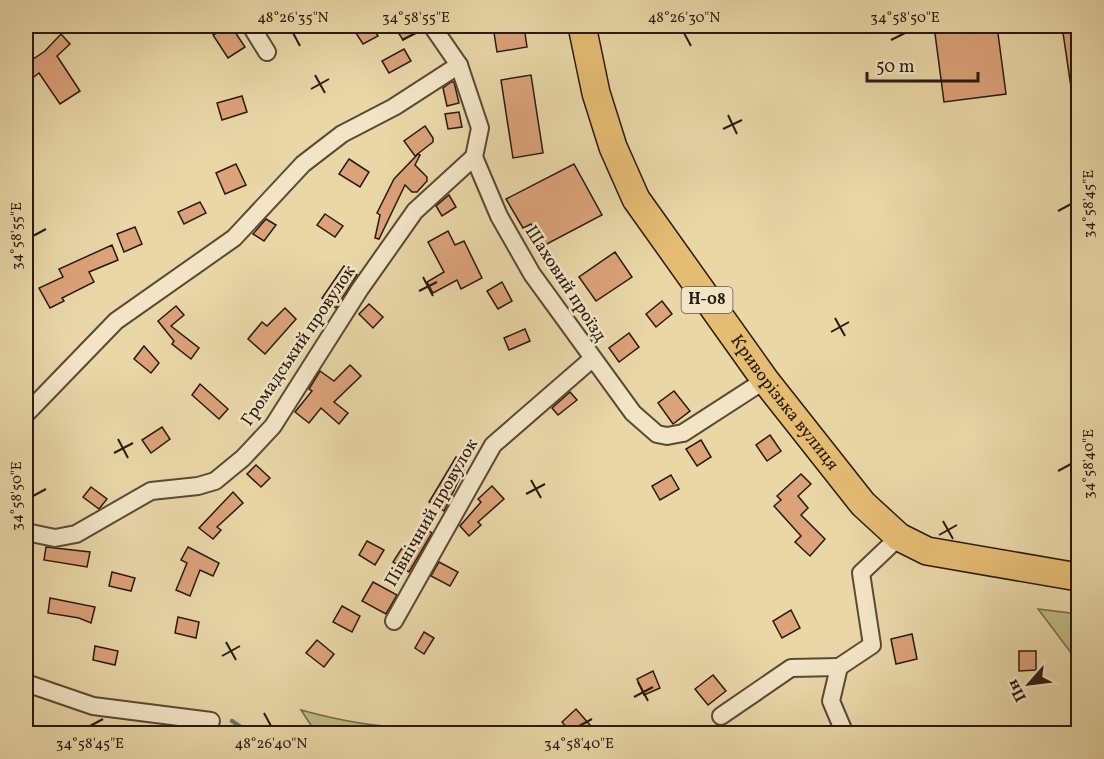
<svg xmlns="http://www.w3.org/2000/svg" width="1104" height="759" viewBox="0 0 1104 759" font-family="Vollkorn,serif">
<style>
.green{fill:#bebc83;stroke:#746b49;stroke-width:1.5}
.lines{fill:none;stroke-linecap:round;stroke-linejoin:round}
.stream{stroke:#6b796d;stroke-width:4.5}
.building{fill:#dca27a;stroke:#2a1a0f;stroke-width:1.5}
.street-casing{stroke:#5a4935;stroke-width:20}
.primary-casing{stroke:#2a1a0f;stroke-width:30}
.street{stroke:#f1e5c6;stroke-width:16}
.primary{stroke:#e4bc74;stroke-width:27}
.ticks{fill:none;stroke:#2a1a0f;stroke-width:2}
.labels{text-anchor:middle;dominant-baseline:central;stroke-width:5;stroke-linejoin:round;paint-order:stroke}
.shield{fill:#f1e5c6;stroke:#665746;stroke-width:1.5}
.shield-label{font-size:16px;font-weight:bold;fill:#2a1a0f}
.street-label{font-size:18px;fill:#2a1a0f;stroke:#f1e5c6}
.neatline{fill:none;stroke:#2a1a0f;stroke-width:2}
.ticks-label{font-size:15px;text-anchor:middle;fill:#2a1a0f}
</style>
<rect width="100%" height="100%" fill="#e9d7a8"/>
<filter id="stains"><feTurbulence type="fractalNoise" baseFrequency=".00333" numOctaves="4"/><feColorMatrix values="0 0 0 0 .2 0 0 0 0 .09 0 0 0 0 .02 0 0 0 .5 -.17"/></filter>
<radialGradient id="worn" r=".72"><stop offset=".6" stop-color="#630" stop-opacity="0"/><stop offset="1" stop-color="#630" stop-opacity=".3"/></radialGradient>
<!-- green -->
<g class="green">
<path d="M 1038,609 L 1078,614 L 1078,662 Z"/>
<path d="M 301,710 C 337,720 374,727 412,728 C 440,729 453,721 480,733 L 316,733 Z"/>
</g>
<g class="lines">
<!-- stream -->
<path class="stream" d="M 232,721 L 251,734"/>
</g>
<!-- building -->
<g class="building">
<path d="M 228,26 L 231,26 L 245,47 L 228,58 L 213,35 Z"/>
<path d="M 372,26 L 378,36 L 363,44 L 356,33 Z"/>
<path d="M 394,26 L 422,26 L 422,29 L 403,40 Z"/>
<path d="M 493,26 L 524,26 L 527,47 L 497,52 Z"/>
<path d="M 934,26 L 997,26 L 1006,94 L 944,102 Z"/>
<path d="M 1062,26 L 1078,26 L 1078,87 L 1071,87 Z"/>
<path d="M 61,34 L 70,44 L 57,56 L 80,91 L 60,104 L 39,73 L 26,83 L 26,64 L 45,51 Z"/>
<path d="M 404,49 L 411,61 L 389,73 L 382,61 Z"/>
<path d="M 531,75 L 543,153 L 513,158 L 501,80 Z"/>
<path d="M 451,82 L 454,82 L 459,103 L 447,106 L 443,88 Z"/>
<path d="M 242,96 L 247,112 L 222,120 L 217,103 Z"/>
<path d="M 459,112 L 462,127 L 448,129 L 445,114 Z"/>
<path d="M 425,126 L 433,138 L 433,142 L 415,156 L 404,141 Z"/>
<path d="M 418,154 L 420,155 L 415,165 L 427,177 L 427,181 L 417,192 L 412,192 L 405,185 L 379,239 L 375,238 L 380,215 L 377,213 L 394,179 Z"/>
<path d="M 349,159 L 369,172 L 360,187 L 339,174 Z"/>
<path d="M 236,164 L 246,185 L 225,194 L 216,173 Z"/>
<path d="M 574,164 L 602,215 L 543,246 L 531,224 L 523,228 L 506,199 Z"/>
<path d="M 449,195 L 456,207 L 442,216 L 436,206 Z"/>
<path d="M 200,202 L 206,213 L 184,224 L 178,212 Z"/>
<path d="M 325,214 L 343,226 L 335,237 L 317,225 Z"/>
<path d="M 266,219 L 276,225 L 264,241 L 253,234 Z"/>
<path d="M 135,227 L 142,244 L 124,252 L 117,234 Z"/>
<path d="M 448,231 L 455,245 L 464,241 L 482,278 L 461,289 L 457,280 L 433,293 L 427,282 L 444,272 L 428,242 Z"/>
<path d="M 112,245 L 118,260 L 89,272 L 94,282 L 62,298 L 64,301 L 50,308 L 39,288 L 63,277 L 59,269 Z"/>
<path d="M 615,252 L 632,277 L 596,301 L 579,277 Z"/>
<path d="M 344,266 L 357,275 L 336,308 L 322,298 Z"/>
<path d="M 502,282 L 512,301 L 498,309 L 487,291 Z"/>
<path d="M 662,301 L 672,314 L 656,327 L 646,314 Z"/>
<path d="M 369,304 L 383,317 L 373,328 L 359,314 Z"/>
<path d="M 176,306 L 184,315 L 171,326 L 199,348 L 191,359 L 172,344 L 174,341 L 158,321 Z"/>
<path d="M 285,308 L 296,319 L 265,354 L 248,339 L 262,322 L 267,326 Z"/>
<path d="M 525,329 L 530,341 L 509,350 L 504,338 Z"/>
<path d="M 629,333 L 639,347 L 619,362 L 609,348 Z"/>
<path d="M 144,346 L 159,363 L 151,373 L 134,359 Z"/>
<path d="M 350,365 L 361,376 L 334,402 L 348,413 L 339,424 L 321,408 L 309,423 L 295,412 L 312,391 L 309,389 L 320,371 L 334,381 Z"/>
<path d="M 200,384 L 228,409 L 219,419 L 192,395 Z"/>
<path d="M 674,391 L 690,411 L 673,424 L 658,403 Z"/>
<path d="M 570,392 L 577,400 L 558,415 L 552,408 Z"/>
<path d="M 162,427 L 170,439 L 151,453 L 142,440 Z"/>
<path d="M 770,435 L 781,451 L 767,461 L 756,445 Z"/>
<path d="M 701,440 L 711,457 L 697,466 L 686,449 Z"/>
<path d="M 456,457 L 467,463 L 444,511 L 429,502 Z"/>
<path d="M 256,465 L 270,478 L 261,487 L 247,474 Z"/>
<path d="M 801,474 L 811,484 L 798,496 L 808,508 L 801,515 L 825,539 L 810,556 L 795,542 L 801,536 L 774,506 L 781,500 L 777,496 Z"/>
<path d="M 671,475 L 679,489 L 660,500 L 652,486 Z"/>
<path d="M 492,486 L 504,499 L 478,522 L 481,525 L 469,536 L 460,526 L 481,502 L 478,499 Z"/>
<path d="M 91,487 L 107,499 L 99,509 L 83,497 Z"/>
<path d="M 233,492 L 243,503 L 217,527 L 221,530 L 213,539 L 199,528 Z"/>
<path d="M 423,527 L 432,533 L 409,572 L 393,562 L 402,548 L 407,551 Z"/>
<path d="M 367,541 L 384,550 L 375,565 L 359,555 Z"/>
<path d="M 46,547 L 90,552 L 87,567 L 44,560 Z"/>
<path d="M 188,547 L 219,563 L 213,576 L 200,570 L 190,596 L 176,590 L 187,563 L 181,560 Z"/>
<path d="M 439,562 L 458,572 L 450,586 L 431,576 Z"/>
<path d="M 112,572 L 135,578 L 131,591 L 109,586 Z"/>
<path d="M 373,582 L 397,595 L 386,614 L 362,601 Z"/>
<path d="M 50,598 L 95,607 L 91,623 L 79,618 L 48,613 Z"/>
<path d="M 342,606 L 360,616 L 352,632 L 333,622 Z"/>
<path d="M 791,610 L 800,628 L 782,638 L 773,621 Z"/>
<path d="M 178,617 L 199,622 L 196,638 L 175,633 Z"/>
<path d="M 424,632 L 434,638 L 424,654 L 415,648 Z"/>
<path d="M 912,634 L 917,659 L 896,664 L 891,639 Z"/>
<path d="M 317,640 L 334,654 L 324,667 L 306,653 Z"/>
<path d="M 95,646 L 118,651 L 115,665 L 93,660 Z"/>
<path d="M 1019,651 L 1036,651 L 1036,670 L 1019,671 Z"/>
<path d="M 653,671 L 660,688 L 644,695 L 637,679 Z"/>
<path d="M 713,675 L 726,691 L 708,705 L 695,689 Z"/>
<path d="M 576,709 L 590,725 L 581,734 L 573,734 L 562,722 Z"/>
</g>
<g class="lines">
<defs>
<g id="street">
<path d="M 251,26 L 267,52"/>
<path d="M 432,26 L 459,65 L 480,128 L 474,157 L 499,216 L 532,274 L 633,413 L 657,434 L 667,436 L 683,433 L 765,380"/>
<path d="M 26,414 L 116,321 L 234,238 L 303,164 L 342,134 L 394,107 L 459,65"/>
<path d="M 26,532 L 55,538 L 76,534 L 151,491 L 198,486 L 215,481 L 243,458 L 273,426 L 360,289 L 415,211 L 474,157"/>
<path d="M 394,621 L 493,445 L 592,359"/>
<path d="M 26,683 L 93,706 L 211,721"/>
<path d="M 721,716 L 791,668 L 839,667"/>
<path d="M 845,734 L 831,701 L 839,667 L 872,645 L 861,573 L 899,537"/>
</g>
<g id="primary">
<path id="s1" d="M 582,26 L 596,93 L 613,147 L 636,199 L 765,380 L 863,504 L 899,537 L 927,551 L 1078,577"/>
</g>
</defs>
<!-- street casing -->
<use href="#street" class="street-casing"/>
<!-- primary casing -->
<use href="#primary" class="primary-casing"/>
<!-- street -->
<use href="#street" class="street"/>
<!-- primary -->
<use href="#primary" class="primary"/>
</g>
<!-- ticks -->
<path class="ticks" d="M 293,33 L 300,46M 684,33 L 691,46M 402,40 L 416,33M 891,40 L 905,33M 315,75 L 325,93M 311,89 L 329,79M 728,115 L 737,134M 723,129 L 742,120M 1058,211 L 1071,204M 33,236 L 46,229M 423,277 L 433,296M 419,291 L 437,282M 835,318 L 845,336M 831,332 L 849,322M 118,439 L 128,458M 114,453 L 133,443M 1058,471 L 1071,464M 531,480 L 541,498M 526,494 L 545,484M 33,496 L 46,489M 943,521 L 953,539M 939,535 L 957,525M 226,642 L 236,660M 222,656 L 240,646M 638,682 L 648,701M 634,697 L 653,687M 264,713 L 271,726M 90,726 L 103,719M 579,726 L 592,719"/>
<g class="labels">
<!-- shield labels -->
<rect class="shield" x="681.5" y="287" width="51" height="26" rx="4.5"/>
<g class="shield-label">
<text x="707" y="300">Н-08</text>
</g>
<!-- street labels -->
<g class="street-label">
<text transform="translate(565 284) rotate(57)">Шаховий проїзд</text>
<text transform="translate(299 346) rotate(-56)">Громадський провулок</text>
<text stroke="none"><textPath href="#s1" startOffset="434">Криворізька вулиця</textPath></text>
<text transform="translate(432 513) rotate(-60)">Північний провулок</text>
</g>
</g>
<!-- margin -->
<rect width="1104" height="759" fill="none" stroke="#e9d7a8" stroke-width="66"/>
<!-- north arrow -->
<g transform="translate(1029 684) rotate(242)" stroke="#f1e5c6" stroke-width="4.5" paint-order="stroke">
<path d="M0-4.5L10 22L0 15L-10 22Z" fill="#2a1a0f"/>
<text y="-9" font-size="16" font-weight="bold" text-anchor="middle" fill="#2a1a0f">Пн</text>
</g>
<!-- scale -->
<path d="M867 72v9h111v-9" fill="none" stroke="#2a1a0f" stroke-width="3"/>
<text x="876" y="72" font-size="18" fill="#2a1a0f" stroke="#f1e5c6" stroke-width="4.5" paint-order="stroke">50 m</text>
<rect x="33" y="33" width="1038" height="693" class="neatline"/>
<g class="ticks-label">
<text x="293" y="22">48°26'35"N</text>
<text x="416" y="22">34°58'55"E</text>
<text x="684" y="22">48°26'30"N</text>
<text x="905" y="22">34°58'50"E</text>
<text transform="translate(1088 204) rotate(-90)" y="5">34°58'45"E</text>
<text transform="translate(16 236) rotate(-90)" y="5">34°58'55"E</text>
<text transform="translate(1088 464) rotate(-90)" y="5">34°58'40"E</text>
<text transform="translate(16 496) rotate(-90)" y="5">34°58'50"E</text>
<text x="90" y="748">34°58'45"E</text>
<text x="271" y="748">48°26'40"N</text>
<text x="579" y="748">34°58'40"E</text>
</g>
<rect width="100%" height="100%" filter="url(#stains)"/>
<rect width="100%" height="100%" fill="url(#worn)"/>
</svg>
